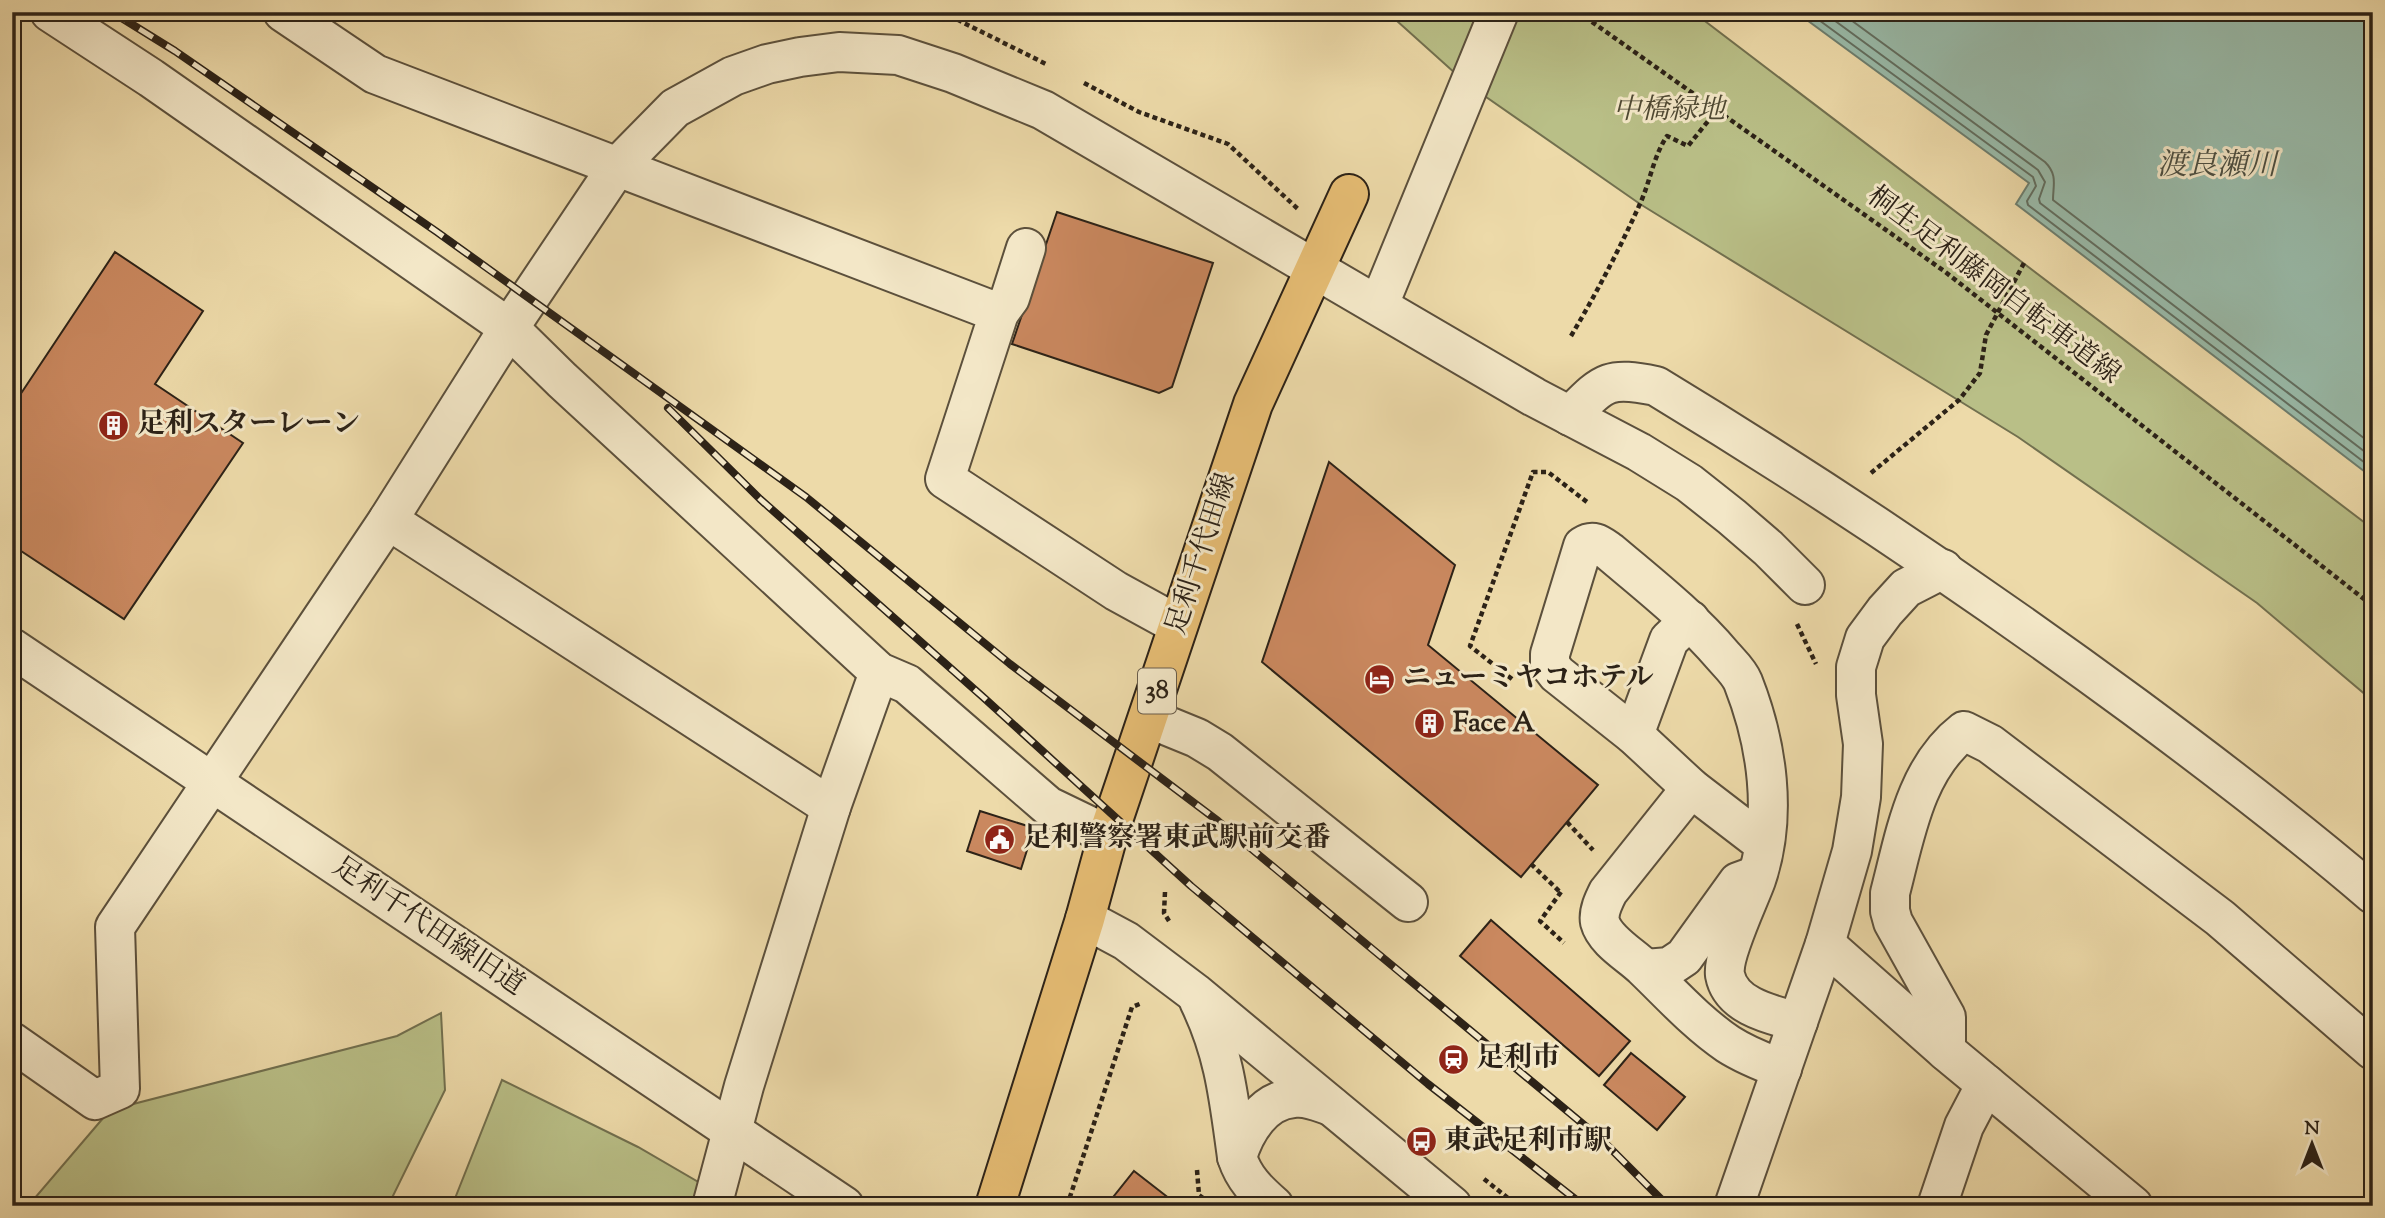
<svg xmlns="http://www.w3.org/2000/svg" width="2385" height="1218" viewBox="0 0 2385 1218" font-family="'Sorts Mill Goudy','Noto Serif JP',serif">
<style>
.green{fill:#b9bf87;stroke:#72704f;stroke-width:2}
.water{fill:#9ba;stroke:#6d7e6f;stroke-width:2}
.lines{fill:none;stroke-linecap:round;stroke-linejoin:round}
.shore{stroke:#626e60;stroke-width:2}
.building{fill:#ca885f;stroke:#2c2217;stroke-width:2}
.minor-casing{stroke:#5c503c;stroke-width:42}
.major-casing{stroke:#2c2217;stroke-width:42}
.path{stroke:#2c2217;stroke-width:4.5;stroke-dasharray:5 3.5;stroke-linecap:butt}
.minor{stroke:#f3e7c7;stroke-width:38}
.major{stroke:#e6bd74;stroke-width:38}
.rail-casing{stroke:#2c2217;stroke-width:8}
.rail{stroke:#f3e7c7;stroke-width:5;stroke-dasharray:16;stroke-linecap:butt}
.labels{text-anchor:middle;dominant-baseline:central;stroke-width:6;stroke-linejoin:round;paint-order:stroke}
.shield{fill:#f3e7c7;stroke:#685d4c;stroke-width:2}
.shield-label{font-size:26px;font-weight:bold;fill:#2c2217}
.park-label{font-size:28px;font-style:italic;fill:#4f4933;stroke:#f3e7c7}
.street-label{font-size:28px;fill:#2c2217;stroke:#f3e7c7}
.poi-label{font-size:28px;font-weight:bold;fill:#2c2217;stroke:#f3e7c7;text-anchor:start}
.water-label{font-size:30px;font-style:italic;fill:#4d5043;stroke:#f3e7c7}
</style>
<rect width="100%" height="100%" fill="#eddaa9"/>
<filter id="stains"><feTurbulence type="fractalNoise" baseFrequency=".00286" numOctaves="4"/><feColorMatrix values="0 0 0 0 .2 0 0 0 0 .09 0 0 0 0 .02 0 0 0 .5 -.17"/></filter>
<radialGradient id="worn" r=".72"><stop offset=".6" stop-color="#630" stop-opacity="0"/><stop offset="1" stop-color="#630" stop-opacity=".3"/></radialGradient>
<!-- green -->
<g class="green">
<path d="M 1387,12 L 1693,12 L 2373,529 L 2373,701 L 2257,603 L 2018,437 L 1640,204 L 1466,83 Z"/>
<path d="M 441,1013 L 445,1090 L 388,1206 L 28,1206 L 110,1110 L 397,1036 Z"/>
<path d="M 502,1080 L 638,1147 L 700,1183 L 695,1206 L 452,1206 Z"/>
</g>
<!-- water -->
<path class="water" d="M 1796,12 L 2373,12 L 2373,478 L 2016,204 L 2029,183 Z"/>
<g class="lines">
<!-- shore -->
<g class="shore">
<path d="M 1808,12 L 2033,177 L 2036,186 L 2027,201 L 2028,205 L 2373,469"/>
<path d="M 1823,12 L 2038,170 L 2045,182 L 2039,199 L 2040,203 L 2373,458"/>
<path d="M 1840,12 L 2045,162 C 2058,175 2053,185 2053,200 L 2373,445"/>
</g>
</g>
<!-- building -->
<g class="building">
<path d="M 1057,212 L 1213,263 L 1172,387 L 1159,393 L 1012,344 Z"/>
<path d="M 115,252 L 203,311 L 155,384 L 243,443 L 124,619 L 12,545 L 12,407 Z"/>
<path d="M 1329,462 L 1455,565 L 1428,645 L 1598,785 L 1521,877 L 1262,662 Z"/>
<path d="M 980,811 L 1034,828 L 1021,869 L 967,851 Z"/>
<path d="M 1491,920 L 1630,1041 L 1599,1076 L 1460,956 Z"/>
<path d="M 1631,1053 L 1685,1097 L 1657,1130 L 1604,1085 Z"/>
<path d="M 1134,1171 L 1179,1206 L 1106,1206 Z"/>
</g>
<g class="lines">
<defs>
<g id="minor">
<path d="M 50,12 L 151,78 L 509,328 L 562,380 L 879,672 L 907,684 L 1048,806 L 1108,835"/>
<path d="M 283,12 L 375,74 L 999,313 L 945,479 L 1116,591 L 1178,625"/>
<path d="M 1385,290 L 1499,12"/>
<path d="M 999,313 L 1010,298 L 1026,248"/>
<path d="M 1570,416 C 1604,382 1607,376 1656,386 C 1821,486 1980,593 2135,707 C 2216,767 2296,828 2373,894"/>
<path d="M 388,520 L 831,807"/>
<path d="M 12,648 L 844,1206"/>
<path d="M 1148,718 L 1197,738 L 1220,752 L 1408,902"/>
<path d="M 1634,735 L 1669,640 L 1690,620"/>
<path d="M 1691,788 L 1608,892 C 1604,900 1598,912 1600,922 C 1605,941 1631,955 1644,968 C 1671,994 1697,1023 1728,1044 C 1745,1055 1763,1062 1782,1069"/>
<path d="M 1764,844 L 1691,788 L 1634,735 L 1557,674 L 1550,665 L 1550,654 L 1583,546 C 1594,539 1600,545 1610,552 C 1649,585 1690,617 1723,656 C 1730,664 1739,672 1743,682 C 1767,743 1778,816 1756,880 C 1748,902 1722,955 1725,975 C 1731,1007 1773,1015 1798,1022"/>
<path d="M 1085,919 L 1126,941 L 1195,993 L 1452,1206"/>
<path d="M 1825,944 L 1946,1051 L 2133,1206"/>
<path d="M 1646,969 L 1669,967 L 1684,957 L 1738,882 L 1749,878"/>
<path d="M 1199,1001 C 1225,1054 1229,1100 1237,1157 C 1244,1179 1257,1191 1274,1206"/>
<path d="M 12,1042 L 95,1100 L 120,1089 L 115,927 L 388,520 L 509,328 L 617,167 L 675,108 L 733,76 L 767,64 L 800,57 L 839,52 L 898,55 L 953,73 L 1043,110 L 1534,397 L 1639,452 L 1689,483 L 1732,517 L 1768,548 L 1805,585"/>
<path d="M 1946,1051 L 1946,1017 L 1893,922 L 1890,911 L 1890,893 C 1905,836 1915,769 1964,731 L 1990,744 L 2220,918 L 2373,1050"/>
<path d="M 1237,1157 C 1245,1131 1263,1100 1294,1098 C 1307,1096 1319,1102 1331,1106"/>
<path d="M 712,1206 L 744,1086 L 831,807 L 879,672"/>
<path d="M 1734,1206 L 1825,944 L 1852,851 L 1861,797 L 1863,744 L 1856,695 L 1856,667 L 1865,638 L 1885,611 L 1906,588 L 1943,569"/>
<path d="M 1937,1206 L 1964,1126 L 1986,1084"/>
</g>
<path id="major" d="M 995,1206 L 1085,919 L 1108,835 L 1253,404 L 1349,194"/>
</defs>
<!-- minor casing -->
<use href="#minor" class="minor-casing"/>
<!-- major casing -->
<use href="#major" class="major-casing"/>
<!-- path -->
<g class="path">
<path d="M 942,12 L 1048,65"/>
<path d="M 1578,12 L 1944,271 L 2373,606"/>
<path d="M 1084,83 L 1139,112 L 1228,144 L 1299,210"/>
<path d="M 1571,336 C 1596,294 1619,250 1639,206 C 1650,183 1653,157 1667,136 L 1688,146 L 1717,110"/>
<path d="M 1871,473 L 1959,400 L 1980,373 L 1986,335 L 2024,263"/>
<path d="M 1797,624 L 1816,664"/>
<path d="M 1512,679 L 1470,646 L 1533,472 L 1548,472 L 1587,502"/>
<path d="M 1567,822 L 1593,850"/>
<path d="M 1531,864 L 1561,893"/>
<path d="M 1165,892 L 1164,913 L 1169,921"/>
<path d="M 1561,892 L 1540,921 L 1564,943"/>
<path d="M 1197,1170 L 1199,1195 L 1214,1206"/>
<path d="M 1484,1179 L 1518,1206"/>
<path d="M 1067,1206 L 1132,1007 L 1142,1003"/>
</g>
<!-- minor -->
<use href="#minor" class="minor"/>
<!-- major -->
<use href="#major" class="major"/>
<defs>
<g id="rail">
<path d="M 112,12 L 175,51 L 437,232 L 806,497 L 1010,664 L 1218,821 L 1601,1139 L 1668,1206"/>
<path d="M 668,408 L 760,499 L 983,697 L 1191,886 L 1428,1084 L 1584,1206"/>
</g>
</defs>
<!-- rail casing -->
<use href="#rail" class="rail-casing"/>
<!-- rail -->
<use href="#rail" class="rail"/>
</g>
<!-- icons -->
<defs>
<symbol id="building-disc" viewBox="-11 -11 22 22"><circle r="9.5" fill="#8f2418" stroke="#f3e7c7"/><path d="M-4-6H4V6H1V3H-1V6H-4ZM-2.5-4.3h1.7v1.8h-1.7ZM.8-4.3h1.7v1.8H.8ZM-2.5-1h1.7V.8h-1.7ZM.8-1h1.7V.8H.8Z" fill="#fff"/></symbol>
<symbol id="hotel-disc" viewBox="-11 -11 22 22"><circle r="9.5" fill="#8f2418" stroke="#f3e7c7"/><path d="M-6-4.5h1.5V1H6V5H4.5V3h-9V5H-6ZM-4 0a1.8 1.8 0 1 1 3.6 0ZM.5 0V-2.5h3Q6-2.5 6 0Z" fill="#fff"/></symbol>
<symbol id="civic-disc" viewBox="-11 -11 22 22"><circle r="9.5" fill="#8f2418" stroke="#f3e7c7"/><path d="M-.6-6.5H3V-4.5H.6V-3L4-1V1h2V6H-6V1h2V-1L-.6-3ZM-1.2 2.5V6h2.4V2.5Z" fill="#fff"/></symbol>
<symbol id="station-disc" viewBox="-11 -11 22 22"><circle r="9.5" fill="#8f2418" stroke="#f3e7c7"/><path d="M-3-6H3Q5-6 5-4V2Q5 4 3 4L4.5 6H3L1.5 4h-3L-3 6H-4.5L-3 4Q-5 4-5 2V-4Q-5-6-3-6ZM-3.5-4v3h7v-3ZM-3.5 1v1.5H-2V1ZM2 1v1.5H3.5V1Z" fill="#fff"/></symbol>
<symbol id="bus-disc" viewBox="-11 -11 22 22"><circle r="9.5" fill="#8f2418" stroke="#f3e7c7"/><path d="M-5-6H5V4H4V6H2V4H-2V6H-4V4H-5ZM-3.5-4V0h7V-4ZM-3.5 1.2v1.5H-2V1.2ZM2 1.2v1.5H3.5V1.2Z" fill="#fff"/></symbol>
</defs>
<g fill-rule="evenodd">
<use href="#building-disc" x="96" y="408" width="35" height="35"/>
<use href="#hotel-disc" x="1362" y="662" width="35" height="35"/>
<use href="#building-disc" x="1412" y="706" width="35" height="35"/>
<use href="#civic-disc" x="982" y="822" width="35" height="35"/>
<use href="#station-disc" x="1436" y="1042" width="35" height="35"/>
<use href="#bus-disc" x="1404" y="1124" width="35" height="35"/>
</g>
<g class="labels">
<!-- shield labels -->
<rect class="shield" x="1138" y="668.5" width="38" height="45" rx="5"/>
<g class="shield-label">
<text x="1157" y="691">38</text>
</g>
<!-- park labels -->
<g class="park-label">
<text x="1669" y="111">中橋緑地</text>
</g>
<!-- street labels -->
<g class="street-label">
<text transform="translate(1993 286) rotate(37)">桐生足利藤岡自転車道線</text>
<text transform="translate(1202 554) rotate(-72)">足利千代田線</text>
<text transform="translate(428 927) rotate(34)">足利千代田線旧道</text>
</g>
<!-- poi labels -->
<g class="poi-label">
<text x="137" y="425">足利スターレーン</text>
<text x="1403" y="679">ニューミヤコホテル</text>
<text x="1453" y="724">Face A</text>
<text x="1023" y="839">足利警察署東武駅前交番</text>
<text x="1476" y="1059">足利市</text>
<text x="1444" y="1142">東武足利市駅</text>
</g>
<!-- water labels -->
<g class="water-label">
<text x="2217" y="166">渡良瀬川</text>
</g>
</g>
<!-- margin -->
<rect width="2385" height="1218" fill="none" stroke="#eddaa9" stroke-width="42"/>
<rect x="14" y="14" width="2357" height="1190" fill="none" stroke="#2c2217" stroke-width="3.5"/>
<rect x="21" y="21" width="2343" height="1176" fill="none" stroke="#2c2217" stroke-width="2"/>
<!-- north arrow -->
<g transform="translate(2312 1144)" stroke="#f3e7c7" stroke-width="5" paint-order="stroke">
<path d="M0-5L12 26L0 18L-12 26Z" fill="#2c2217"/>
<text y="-10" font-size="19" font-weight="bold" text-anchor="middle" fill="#2c2217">N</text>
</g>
<rect width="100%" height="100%" filter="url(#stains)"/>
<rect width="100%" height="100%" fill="url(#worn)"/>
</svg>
